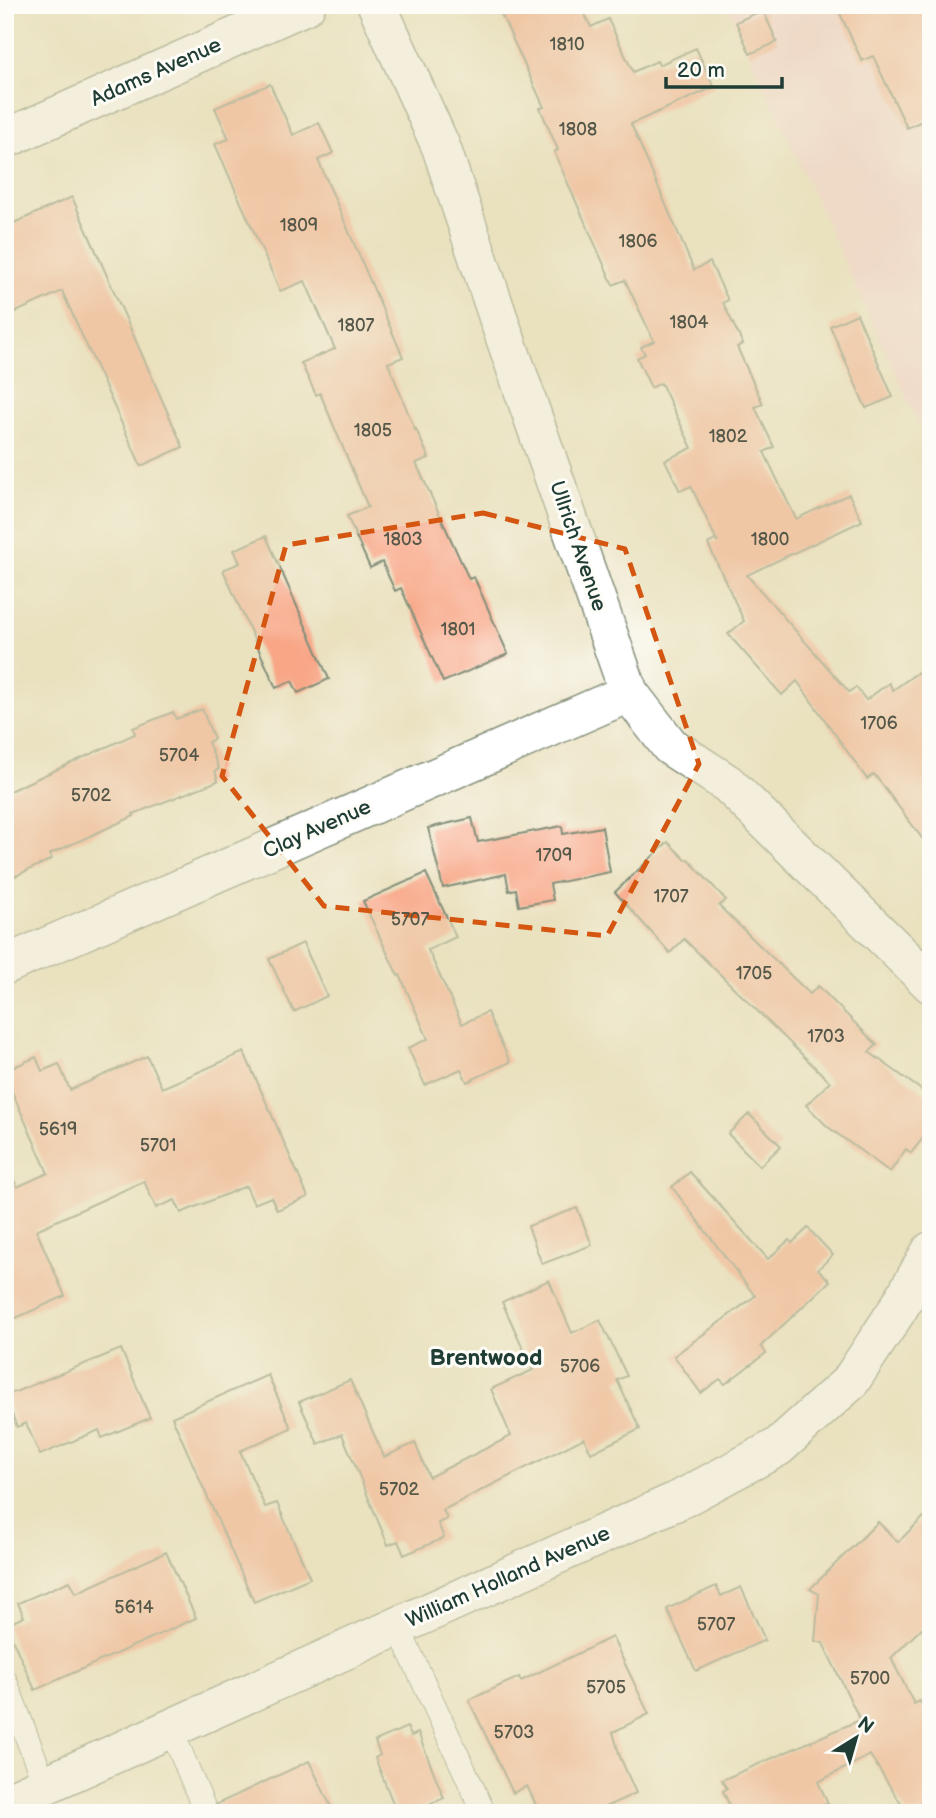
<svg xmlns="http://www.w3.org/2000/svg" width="936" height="1818" viewBox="0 0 936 1818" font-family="'Balsamiq Sans',sans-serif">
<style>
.built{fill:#f7cfd1}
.building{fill:#f8a686}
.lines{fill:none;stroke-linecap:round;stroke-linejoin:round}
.service-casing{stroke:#848f7a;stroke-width:25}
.minor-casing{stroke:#848f7a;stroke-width:41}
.service{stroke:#fff;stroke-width:23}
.minor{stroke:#fff;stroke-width:38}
.marked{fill:none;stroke:#d45610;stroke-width:5;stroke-dasharray:14 9;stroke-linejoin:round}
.labels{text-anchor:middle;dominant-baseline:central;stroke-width:6;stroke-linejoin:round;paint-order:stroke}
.number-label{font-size:18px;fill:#555748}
.street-label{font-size:21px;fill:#1f3d34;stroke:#fdfcf7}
.neighbourhood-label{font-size:23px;font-weight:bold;fill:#1f3d34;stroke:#fdfcf7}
</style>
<rect width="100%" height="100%" fill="#fdfcf7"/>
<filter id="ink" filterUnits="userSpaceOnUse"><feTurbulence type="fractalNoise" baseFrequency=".0143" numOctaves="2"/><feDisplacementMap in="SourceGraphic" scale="14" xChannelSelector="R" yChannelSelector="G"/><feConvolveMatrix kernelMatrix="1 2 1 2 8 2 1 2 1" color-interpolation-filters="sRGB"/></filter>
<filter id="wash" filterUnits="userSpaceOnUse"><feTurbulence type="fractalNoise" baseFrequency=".00686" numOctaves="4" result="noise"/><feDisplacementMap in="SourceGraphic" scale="28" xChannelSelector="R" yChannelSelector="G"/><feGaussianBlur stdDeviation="1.57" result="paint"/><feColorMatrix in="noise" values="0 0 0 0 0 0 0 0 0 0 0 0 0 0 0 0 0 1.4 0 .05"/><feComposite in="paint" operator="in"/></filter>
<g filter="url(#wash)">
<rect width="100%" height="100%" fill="#eae1bf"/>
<!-- built -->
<path class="built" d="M 727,5 L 931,5 L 931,451 Z"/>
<g id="blocks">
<!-- building -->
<g class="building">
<path d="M 497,5 L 580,5 L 591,27 L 608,19 L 633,72 L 657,61 L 659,65 L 696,48 L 714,87 L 631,124 L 694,270 L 710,262 L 728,300 L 723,303 L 743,344 L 737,347 L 763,404 L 755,407 L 774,447 L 764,452 L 796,519 L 849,494 L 862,521 L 747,575 L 849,692 L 856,687 L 866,700 L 889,683 L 893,690 L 931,663 L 931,850 L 874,774 L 867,779 L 797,681 L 782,695 L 728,634 L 744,621 L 708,544 L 715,540 L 718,543 L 691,486 L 680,491 L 665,460 L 692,448 L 661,383 L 651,388 L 637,358 L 645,354 L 641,347 L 654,341 L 625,280 L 613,285 L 554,152 L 558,150 L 540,108 L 544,107 Z"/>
<path d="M 836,5 L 931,5 L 931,117 L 907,128 L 873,56 L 862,61 Z"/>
<path d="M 763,10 L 777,42 L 750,54 L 736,22 Z"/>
<path d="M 270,84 L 293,135 L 319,123 L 333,153 L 318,160 L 403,357 L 388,363 L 415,430 L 416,429 L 429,458 L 416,463 L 469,579 L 474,577 L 508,654 L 443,682 L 401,588 L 395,591 L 382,562 L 370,568 L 347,516 L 368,507 L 320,393 L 316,395 L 301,363 L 335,349 L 305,281 L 280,291 L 215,144 L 229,139 L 215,108 Z"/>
<path d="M 72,197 L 183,447 L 141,466 L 62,291 L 5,317 L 5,227 Z"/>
<path d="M 857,314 L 893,397 L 866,408 L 830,326 Z"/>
<path d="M 266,536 L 329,679 L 298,693 L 292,681 L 276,688 L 223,570 L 240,563 L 234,550 Z"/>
<path d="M 202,709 L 214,739 L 208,742 L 219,769 L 215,771 L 218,781 L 133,814 L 134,816 L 50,854 L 52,859 L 5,881 L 5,793 L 135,734 L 133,728 L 173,712 L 176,719 Z"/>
<path d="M 472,818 L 478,842 L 562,826 L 563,834 L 602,827 L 610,872 L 550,884 L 553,900 L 519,906 L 516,889 L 509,891 L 506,874 L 443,888 L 428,828 Z"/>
<path d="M 668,842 L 686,860 L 688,859 L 726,900 L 719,906 L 810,994 L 818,986 L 877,1045 L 869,1052 L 931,1097 L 931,1128 L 911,1153 L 906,1149 L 890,1172 L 828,1127 L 806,1105 L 830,1082 L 684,939 L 670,953 L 615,892 Z"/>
<path d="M 426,873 L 456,937 L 428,950 L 462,1024 L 487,1012 L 510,1062 L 467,1082 L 461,1069 L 425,1085 L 408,1048 L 428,1039 L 400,975 L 398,976 L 363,901 Z"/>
<path d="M 303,943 L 327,996 L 294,1012 L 269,959 Z"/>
<path d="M 244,1052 L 308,1197 L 277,1210 L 271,1197 L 254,1204 L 246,1186 L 181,1213 L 175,1200 L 156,1208 L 144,1181 L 36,1230 L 65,1296 L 5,1323 L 5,1161 L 17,1187 L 48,1173 L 5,1076 L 5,1071 L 36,1057 L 42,1071 L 59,1064 L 70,1090 L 147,1056 L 162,1088 Z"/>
<path d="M 749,1114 L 781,1146 L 760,1166 L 728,1134 Z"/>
<path d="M 690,1172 L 768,1259 L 789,1240 L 792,1243 L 808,1228 L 833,1255 L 818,1269 L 830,1281 L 761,1346 L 766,1353 L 725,1384 L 720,1379 L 701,1393 L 674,1356 L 755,1296 L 672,1187 Z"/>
<path d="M 577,1208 L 592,1245 L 542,1264 L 528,1226 Z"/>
<path d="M 549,1280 L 572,1333 L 600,1320 L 627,1376 L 617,1380 L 640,1429 L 591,1453 L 584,1438 L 443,1510 L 447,1519 L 438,1523 L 444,1538 L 404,1555 L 398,1541 L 388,1545 L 342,1434 L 318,1444 L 299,1402 L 350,1380 L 384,1457 L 415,1443 L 429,1477 L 511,1436 L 491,1389 L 533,1370 L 502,1302 Z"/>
<path d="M 121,1349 L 150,1418 L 102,1438 L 99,1430 L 40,1455 L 26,1423 L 17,1427 L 5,1396 Z"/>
<path d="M 268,1375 L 291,1428 L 240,1451 L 265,1507 L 277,1503 L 310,1578 L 254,1602 L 172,1417 Z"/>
<path d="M 931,1510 L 931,1619 L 891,1658 L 914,1704 L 920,1701 L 931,1722 L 931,1813 L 907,1813 L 870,1755 L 818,1782 L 828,1803 L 805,1813 L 733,1813 L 723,1791 L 727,1789 L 722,1780 L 860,1720 L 823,1643 L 815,1641 L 819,1594 L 810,1589 L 878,1522 L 898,1542 Z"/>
<path d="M 166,1552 L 196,1618 L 35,1690 L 6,1625 L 24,1617 L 18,1603 L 70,1581 L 76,1593 Z"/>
<path d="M 716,1586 L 721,1596 L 741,1587 L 765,1640 L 696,1671 L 667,1609 Z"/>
<path d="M 612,1637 L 649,1714 L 613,1732 L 620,1757 L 636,1793 L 592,1813 L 540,1813 L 527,1786 L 513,1793 L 469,1700 L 519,1677 L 521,1681 Z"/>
<path d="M 407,1727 L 411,1736 L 418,1733 L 444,1798 L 410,1813 L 397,1813 L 375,1758 L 380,1755 L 375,1741 Z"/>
<path d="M 309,1761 L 334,1813 L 220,1813 L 217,1804 Z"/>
</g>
</g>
</g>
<g filter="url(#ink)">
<use href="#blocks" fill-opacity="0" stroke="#848f7a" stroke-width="2"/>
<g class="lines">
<defs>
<g id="service">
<path d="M 398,1627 L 484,1813"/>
<path d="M 5,1680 L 45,1785"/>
<path d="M 171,1729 L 206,1813"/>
</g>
<g id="minor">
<path d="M 377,5 L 441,147 L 501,326 L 629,693 L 670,746 L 728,784 L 931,984"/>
<path d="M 5,139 L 306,5"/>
<path d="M 5,965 L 629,693"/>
<path d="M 5,1803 L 681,1499 L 778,1447 L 850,1382 L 898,1309 L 931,1251"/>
</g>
</defs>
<!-- service casing -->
<use href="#service" class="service-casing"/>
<!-- minor casing -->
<use href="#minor" class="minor-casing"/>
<!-- service -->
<use href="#service" class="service"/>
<!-- minor -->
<use href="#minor" class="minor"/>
</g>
</g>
<!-- marked area -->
<path d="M0 0H936V1818H0ZM 483,513 L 625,549 L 699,764 L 607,936 L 324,906 L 222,776 L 286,545 Z" fill="#eae1bf" fill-opacity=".55" fill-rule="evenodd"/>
<path class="marked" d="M 483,513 L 625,549 L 699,764 L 607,936 L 324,906 L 222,776 L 286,545 Z"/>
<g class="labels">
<!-- number labels -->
<g class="number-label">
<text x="567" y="44">1810</text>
<text x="578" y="129">1808</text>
<text x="299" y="225">1809</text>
<text x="638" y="241">1806</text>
<text x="689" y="322">1804</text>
<text x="356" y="325">1807</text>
<text x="373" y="430">1805</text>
<text x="728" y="436">1802</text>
<text x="403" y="539">1803</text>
<text x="770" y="539">1800</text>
<text x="458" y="629">1801</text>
<text x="879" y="723">1706</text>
<text x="179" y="755">5704</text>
<text x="91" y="795">5702</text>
<text x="554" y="855">1709</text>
<text x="671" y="896">1707</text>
<text x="410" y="919">5707</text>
<text x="754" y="973">1705</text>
<text x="826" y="1036">1703</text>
<text x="58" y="1129">5619</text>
<text x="158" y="1145">5701</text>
<text x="580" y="1366">5706</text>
<text x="399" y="1489">5702</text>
<text x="134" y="1607">5614</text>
<text x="716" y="1624">5707</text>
<text x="870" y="1678">5700</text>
<text x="606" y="1687">5705</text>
<text x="514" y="1732">5703</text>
</g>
<!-- street labels -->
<g class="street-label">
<text transform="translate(156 72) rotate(-24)">Adams Avenue</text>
<text transform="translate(578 546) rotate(71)">Ullrich Avenue</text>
<text transform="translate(317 829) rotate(-24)">Clay Avenue</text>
<text transform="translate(508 1577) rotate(-24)">William Holland Avenue</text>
</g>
<!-- neighbourhood labels -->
<g class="neighbourhood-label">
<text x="486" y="1358">Brentwood</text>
</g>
</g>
<!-- margin -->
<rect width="936" height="1818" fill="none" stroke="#fdfcf7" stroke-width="28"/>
<!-- north arrow -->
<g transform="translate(856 1738) rotate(37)" stroke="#fdfcf7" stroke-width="5" paint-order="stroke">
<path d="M0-5L12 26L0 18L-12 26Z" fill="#1f3d34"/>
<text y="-10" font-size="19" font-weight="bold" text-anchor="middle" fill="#1f3d34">N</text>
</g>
<!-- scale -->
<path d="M666 77v10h116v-10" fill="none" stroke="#1f3d34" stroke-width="3.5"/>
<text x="677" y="77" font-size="21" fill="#1f3d34" stroke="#fdfcf7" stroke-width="5" paint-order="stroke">20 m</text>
</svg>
